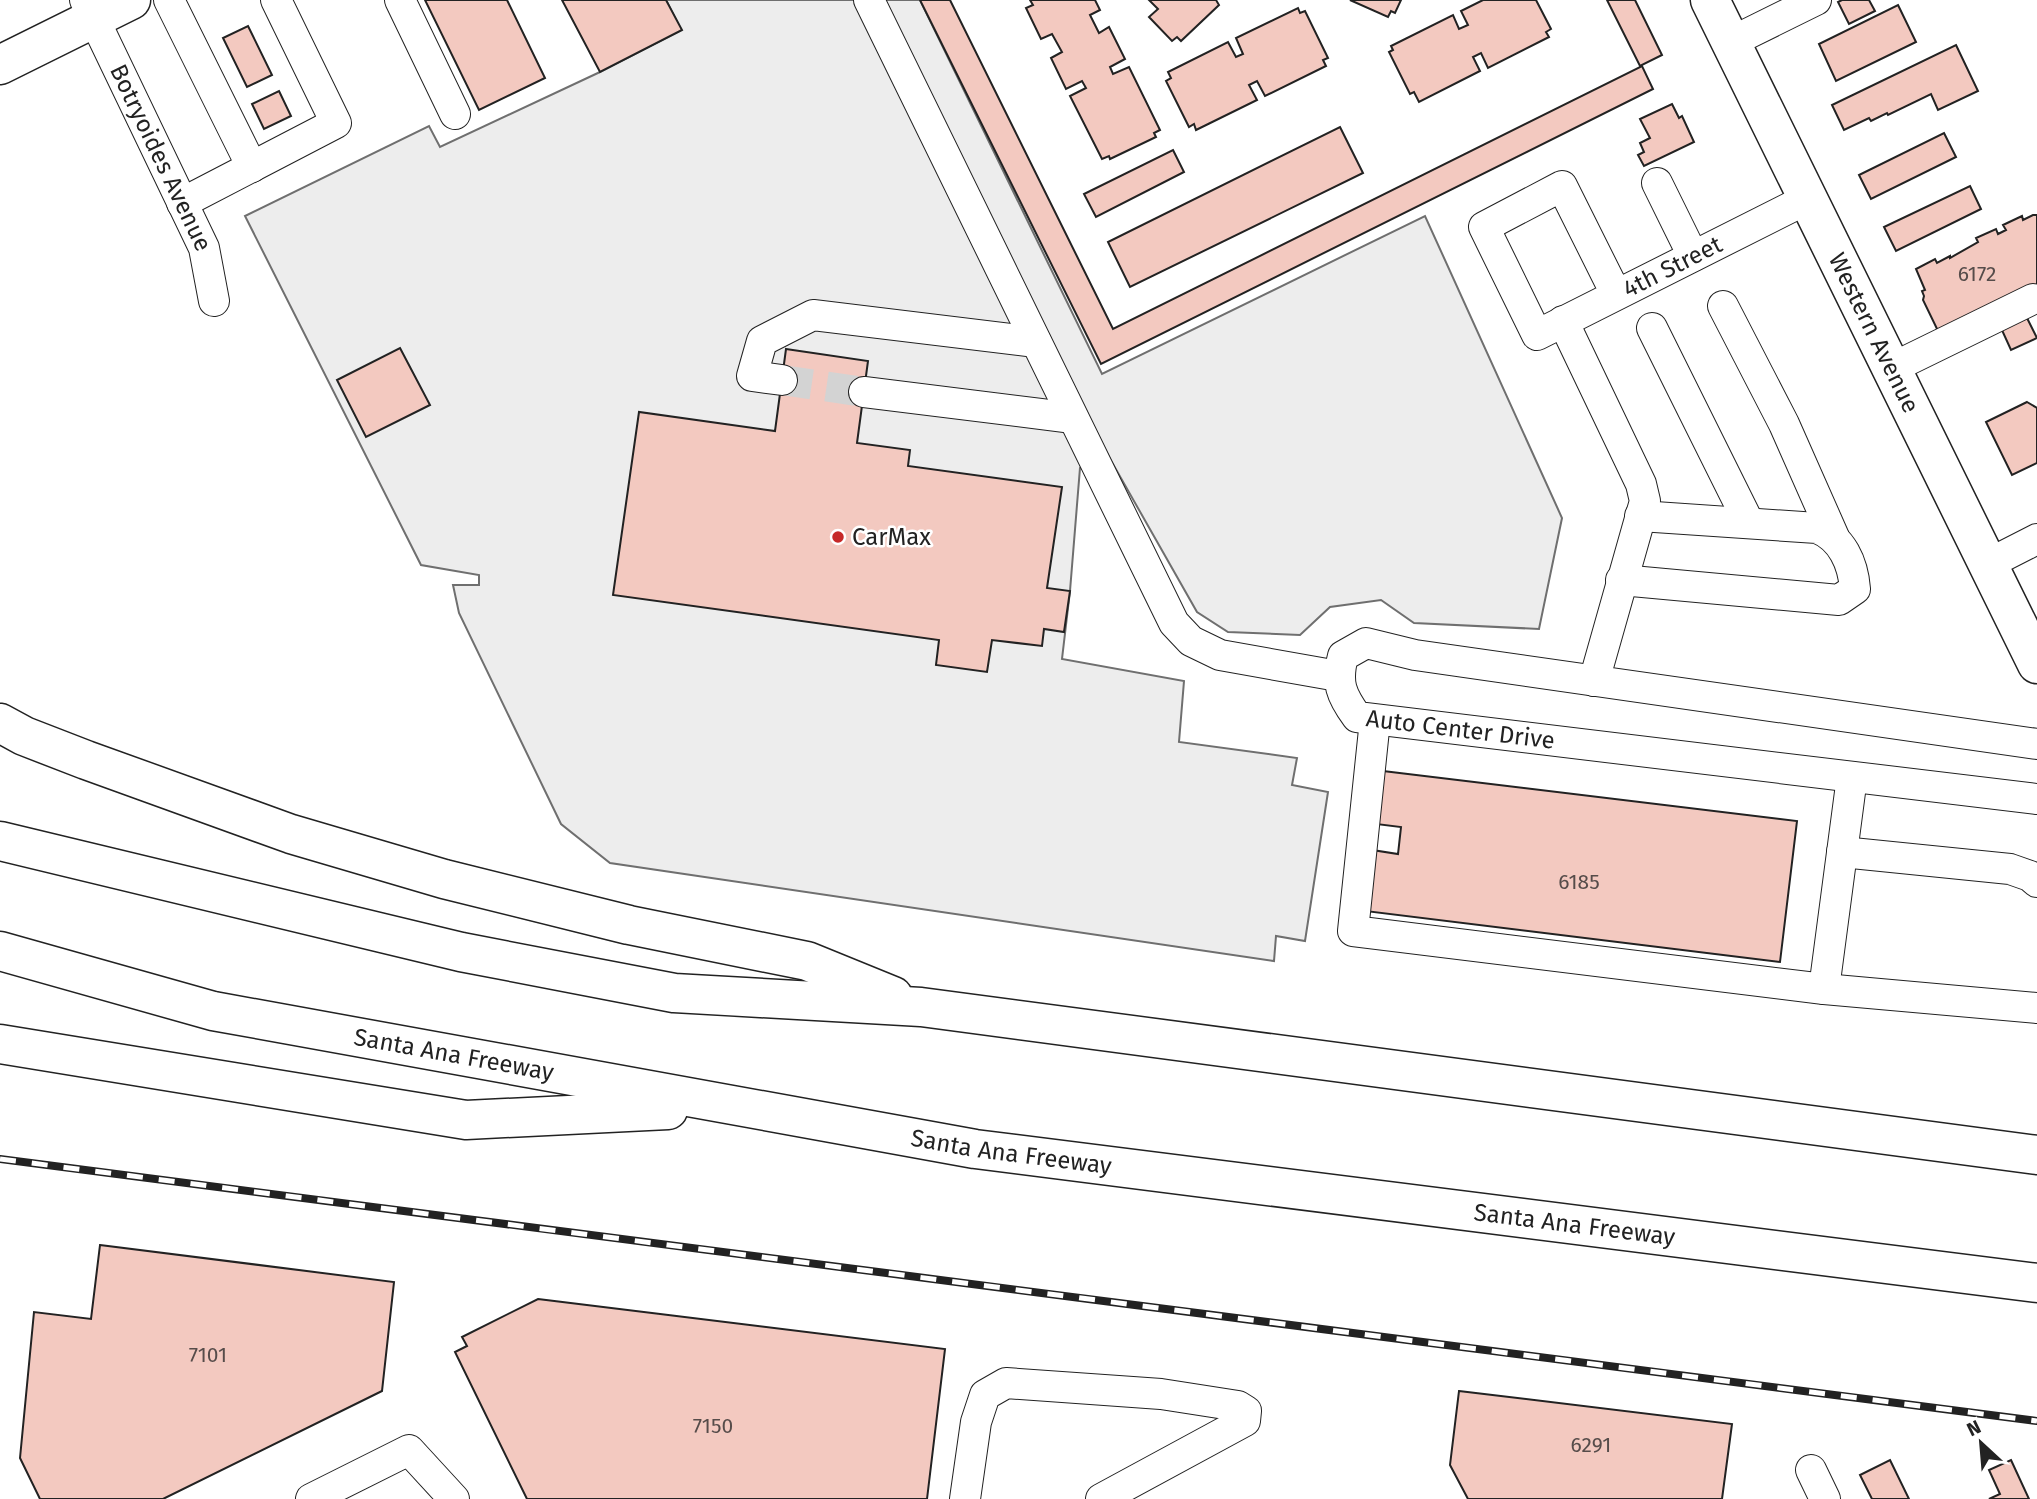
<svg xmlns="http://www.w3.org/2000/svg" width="2037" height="1499" viewBox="0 0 2037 1499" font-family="'Fira Sans',sans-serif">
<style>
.parking{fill:#ededed;stroke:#6f6f6f;stroke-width:2}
.building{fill:#f3c9c0;stroke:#222;stroke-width:2}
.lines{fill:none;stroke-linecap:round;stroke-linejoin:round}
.minor-tunnel{stroke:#d3d3d3;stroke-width:30;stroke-dasharray:30 15;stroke-linecap:butt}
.minor-casing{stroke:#222;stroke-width:32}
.major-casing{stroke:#222;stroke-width:41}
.highway-casing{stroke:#222;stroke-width:41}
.minor{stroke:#fff;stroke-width:30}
.major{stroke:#fff;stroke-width:38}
.highway{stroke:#fff;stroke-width:38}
.rail-casing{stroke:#222;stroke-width:8}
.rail{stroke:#fff;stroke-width:5;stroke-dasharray:16;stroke-linecap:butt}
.poi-dot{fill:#c62828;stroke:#fff;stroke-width:2.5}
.labels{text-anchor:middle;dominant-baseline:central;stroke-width:5;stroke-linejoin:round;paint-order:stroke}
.number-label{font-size:21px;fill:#564c4a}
.street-label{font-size:24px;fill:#222;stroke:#fff}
.poi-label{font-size:24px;fill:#222;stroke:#fff;text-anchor:start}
</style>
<rect width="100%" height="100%" fill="#fff"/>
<!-- parking -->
<path class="parking" d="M 666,0 L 920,0 L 1102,374 L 1425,216 L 1562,518 L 1539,629 L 1414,623 L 1381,600 L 1330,607 L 1300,635 L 1228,632 L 1197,612 L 1101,443 L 1080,468 L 1070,591 L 1062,659 L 1184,681 L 1179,742 L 1297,758 L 1292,785 L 1328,792 L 1305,941 L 1276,936 L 1274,961 L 610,863 L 561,824 L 459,613 L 453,585 L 479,585 L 479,575 L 421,565 L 245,216 L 429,126 L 440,147 L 600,72 L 681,30 Z"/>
<!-- building -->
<g class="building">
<path d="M 425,0 L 507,0 L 545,78 L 479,110 Z"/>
<path d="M 562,0 L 666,0 L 682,30 L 600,72 Z"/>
<path d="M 920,0 L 950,0 L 1113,329 L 1642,66 L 1653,89 L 1101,364 Z"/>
<path d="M 1030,0 L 1095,0 L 1100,10 L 1090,15 L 1099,33 L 1109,27 L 1125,59 L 1110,67 L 1113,74 L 1129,67 L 1160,130 L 1154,133 L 1156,137 L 1110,159 L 1109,156 L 1102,159 L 1070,96 L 1086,88 L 1082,81 L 1066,89 L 1051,58 L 1062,52 L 1052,34 L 1041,39 L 1026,8 L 1033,5 Z"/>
<path d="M 1149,0 L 1216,0 L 1219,5 L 1181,41 L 1177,37 L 1172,41 L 1149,17 L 1158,9 Z"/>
<path d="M 1350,0 L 1401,0 L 1395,13 L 1391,11 L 1388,17 Z"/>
<path d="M 1483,0 L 1536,0 L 1551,29 L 1546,32 L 1549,37 L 1488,68 L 1481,53 L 1473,57 L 1480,71 L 1419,102 L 1414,92 L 1410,94 L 1389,52 L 1393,50 L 1391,46 L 1453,15 L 1459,29 L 1468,25 L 1461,11 Z"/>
<path d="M 1607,0 L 1635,0 L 1662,55 L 1640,66 Z"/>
<path d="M 1842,0 L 1869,0 L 1875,11 L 1849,24 L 1838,2 Z"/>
<path d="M 1898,5 L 1916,42 L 1836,81 L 1819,44 Z"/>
<path d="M 1298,8 L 1300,13 L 1305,11 L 1328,58 L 1323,60 L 1326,66 L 1265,96 L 1257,81 L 1249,85 L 1257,100 L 1196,130 L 1194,124 L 1189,127 L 1166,81 L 1171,78 L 1168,72 L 1228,42 L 1236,57 L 1243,54 L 1236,38 Z"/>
<path d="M 248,26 L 272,75 L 247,87 L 223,38 Z"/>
<path d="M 1956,45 L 1978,91 L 1938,110 L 1931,94 L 1888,115 L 1887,113 L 1871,121 L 1869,118 L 1844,130 L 1832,105 Z"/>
<path d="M 279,91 L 291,116 L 264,129 L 252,104 Z"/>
<path d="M 1672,104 L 1679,118 L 1682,116 L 1694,142 L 1644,166 L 1638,155 L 1644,152 L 1640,143 L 1650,138 L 1640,119 Z"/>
<path d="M 1340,127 L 1363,173 L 1130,287 L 1108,242 Z"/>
<path d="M 1944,133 L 1956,157 L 1871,199 L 1859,175 Z"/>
<path d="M 1173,150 L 1184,172 L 1096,217 L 1084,194 Z"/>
<path d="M 1970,186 L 1981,209 L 1896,251 L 1884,227 Z"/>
<path d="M 2033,215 L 2037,215 L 2037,297 L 1939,333 L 1923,300 L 1924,296 L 1922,291 L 1925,290 L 1916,269 L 1935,259 L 1937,263 L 1950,256 L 1950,258 L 1978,242 L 1976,238 L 1996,229 L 1998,234 L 2006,230 L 2003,225 L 2022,216 L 2023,220 Z"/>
<path d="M 2026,316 L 2037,338 L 2011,350 L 2001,328 Z"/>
<path d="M 400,348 L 430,405 L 366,437 L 337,380 Z"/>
<path d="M 786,349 L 868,361 L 857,443 L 910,450 L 908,466 L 1062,487 L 1047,588 L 1070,591 L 1064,632 L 1044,629 L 1042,646 L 992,640 L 987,672 L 936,665 L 939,640 L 613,595 L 639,412 L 775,431 Z"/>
<path d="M 2027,402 L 2037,408 L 2037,463 L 2012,475 L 1986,422 Z"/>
<path d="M 1383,771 L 1797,821 L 1780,962 L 1365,911 L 1372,850 L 1398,854 L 1401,827 L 1376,824 Z"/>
<path d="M 100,1245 L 394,1282 L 382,1391 L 163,1499 L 40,1499 L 20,1458 L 34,1312 L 91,1319 Z"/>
<path d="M 538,1299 L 945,1349 L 927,1499 L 527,1499 L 455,1352 L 467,1346 L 462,1337 Z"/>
<path d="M 1459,1391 L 1732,1424 L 1722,1499 L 1468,1499 L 1450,1465 Z"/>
<path d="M 1890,1460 L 1909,1499 L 1872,1499 L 1860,1475 Z"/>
<path d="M 2011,1460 L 2029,1499 L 1989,1499 L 2000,1494 L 1989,1470 Z"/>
</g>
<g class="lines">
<!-- minor-tunnel -->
<path class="minor-tunnel" d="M 782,380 L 864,392"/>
<defs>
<g id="minor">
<path id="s1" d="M 85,0 L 204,248 L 214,301"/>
<path d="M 169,0 L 252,167"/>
<path d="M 400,0 L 455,114"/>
<path d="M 869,0 L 1174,623 L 1191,641 L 1220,655 L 1338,676"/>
<path d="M 1731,42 L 1816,0"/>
<path d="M 1657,183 L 1693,256"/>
<path d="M 182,203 L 336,123 L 276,0"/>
<path id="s2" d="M 1616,294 L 1562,186 L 1484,227 L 1537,335 L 1809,198"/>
<path d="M 1723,306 L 1784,424 L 1834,537"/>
<path d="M 1563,321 L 1641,484 L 1645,501 L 1594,681"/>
<path d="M 1652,328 L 1749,523"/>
<path d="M 1892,368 L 2033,299"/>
<path d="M 782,380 L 752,376 L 762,341 L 813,315 L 1036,342"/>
<path d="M 864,392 L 1073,418"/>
<path d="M 1988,564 L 2037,539"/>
<path d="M 1621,580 L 1839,600 L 1855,589 C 1853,563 1842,538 1817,528 L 1640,516"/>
<path d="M 1375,720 L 1353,931 L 1824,989 L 1852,777"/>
<path id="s3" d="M 2037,744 L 1415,655 L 1366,643 L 1343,656 C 1336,683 1341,695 1357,717 L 2037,799"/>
<path d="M 1842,852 L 2010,869 L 2030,876 L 2037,882"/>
<path d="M 1824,989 L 2037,1008"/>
<path d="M 1811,1470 L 1825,1499"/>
<path d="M 311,1499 L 409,1450 L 454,1499"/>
<path d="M 965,1499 L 976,1422 L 985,1395 L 1006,1383 L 1161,1394 L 1238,1406 L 1246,1411 L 1245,1421 L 1101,1499"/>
</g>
<g id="major">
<path id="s4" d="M 1710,0 L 2037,664"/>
<path d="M 0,65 L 131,0"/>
</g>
<g id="highway">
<path d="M 0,723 L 24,736 L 86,760 L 291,834 L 444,879 L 629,925 L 807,961 L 893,996"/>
<path d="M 0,841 L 461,952 L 674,993 L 921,1007 L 2037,1155"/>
<path id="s5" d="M 0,951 L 213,1011 L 975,1149 L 2037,1283"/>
<path d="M 0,1044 L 466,1120 L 668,1110"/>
</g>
</defs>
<!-- minor casing -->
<use href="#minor" class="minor-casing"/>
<!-- major casing -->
<use href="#major" class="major-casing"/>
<!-- highway casing -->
<use href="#highway" class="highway-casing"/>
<!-- minor -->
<use href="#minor" class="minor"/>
<!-- major -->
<use href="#major" class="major"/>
<!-- highway -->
<use href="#highway" class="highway"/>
<defs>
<path id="rail" d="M 0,1159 L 2037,1421"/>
</defs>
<!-- rail casing -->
<use href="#rail" class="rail-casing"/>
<!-- rail -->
<use href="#rail" class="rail"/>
</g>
<!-- markers -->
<circle class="poi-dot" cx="838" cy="537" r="7"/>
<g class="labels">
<!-- number labels -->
<g class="number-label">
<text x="1977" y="274">6172</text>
<text x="1579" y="882">6185</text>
<text x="208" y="1355">7101</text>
<text x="713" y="1426">7150</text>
<text x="1591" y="1445">6291</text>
</g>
<!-- street labels -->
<g class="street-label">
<text stroke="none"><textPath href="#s1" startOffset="175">Botryoides Avenue</textPath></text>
<text stroke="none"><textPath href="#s2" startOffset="481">4th Street</textPath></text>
<text stroke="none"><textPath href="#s4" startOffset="371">Western Avenue</textPath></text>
<text stroke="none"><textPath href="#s3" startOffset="875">Auto Center Drive</textPath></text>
<text stroke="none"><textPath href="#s5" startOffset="466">Santa Ana Freeway</textPath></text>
<text stroke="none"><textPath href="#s5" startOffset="1032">Santa Ana Freeway</textPath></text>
<text stroke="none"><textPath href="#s5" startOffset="1600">Santa Ana Freeway</textPath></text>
</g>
<!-- poi labels -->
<g class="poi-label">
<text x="852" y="537">CarMax</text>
</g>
</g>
<!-- north arrow -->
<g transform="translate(1981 1443) rotate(334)" stroke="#ffffff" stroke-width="5" paint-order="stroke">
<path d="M0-5L12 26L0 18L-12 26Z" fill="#222222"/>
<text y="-10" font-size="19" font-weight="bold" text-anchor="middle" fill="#222222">N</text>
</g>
</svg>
